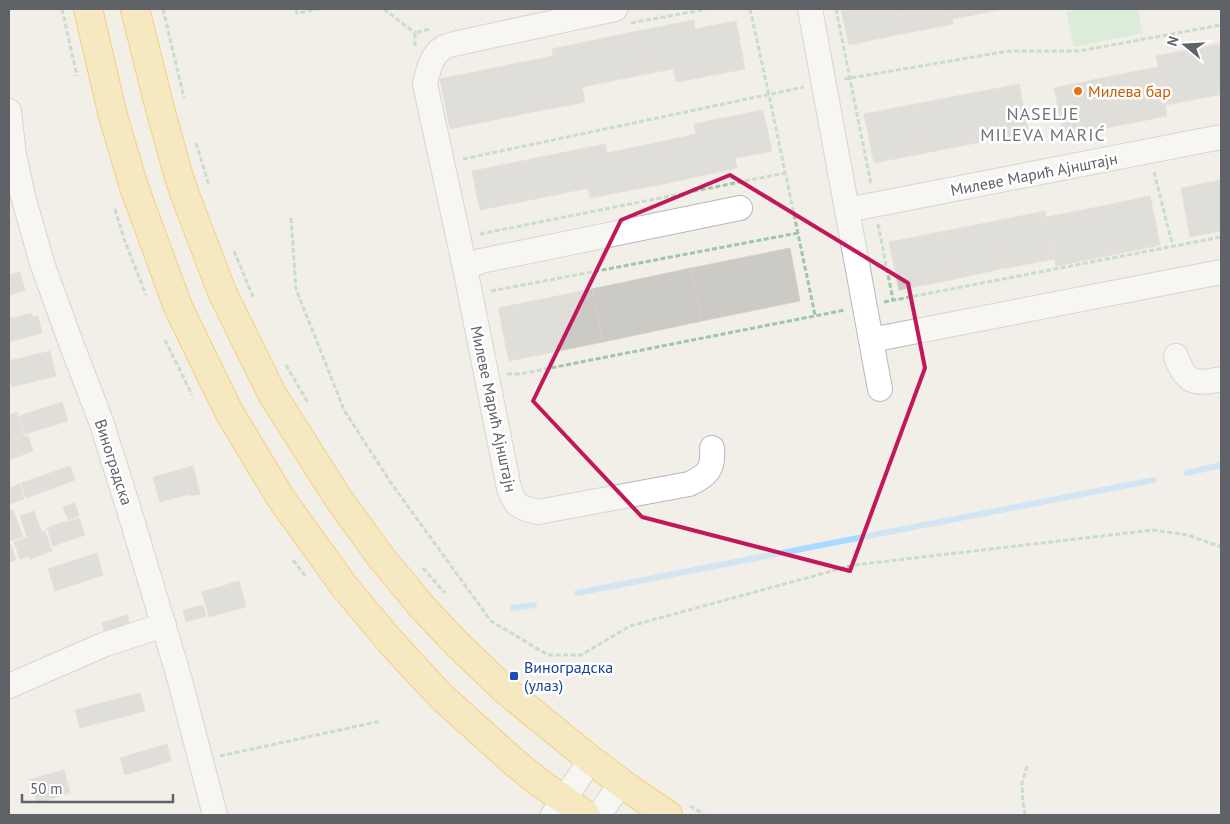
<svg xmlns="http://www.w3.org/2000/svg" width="1230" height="824" viewBox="0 0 1230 824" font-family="'PT Sans',sans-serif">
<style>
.green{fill:#c5e8c5}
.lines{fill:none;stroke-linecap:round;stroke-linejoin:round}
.stream{stroke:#aadaff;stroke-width:6}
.building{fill:#cccac5;stroke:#d6d1c6}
.minor-casing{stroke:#b5b8bc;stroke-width:26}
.highway-casing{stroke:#f9ab00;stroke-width:30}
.path{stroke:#9cc7a9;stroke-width:3;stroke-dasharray:5 2.5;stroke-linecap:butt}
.minor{stroke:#fff;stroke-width:24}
.highway{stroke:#fde293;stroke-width:28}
.marked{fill:none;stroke:#c2185b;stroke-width:4;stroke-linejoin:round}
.food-dot{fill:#e8710a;stroke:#fff;stroke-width:2}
.transit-dot{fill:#1a4fb4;stroke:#fff;stroke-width:2}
.labels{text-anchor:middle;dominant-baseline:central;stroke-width:5;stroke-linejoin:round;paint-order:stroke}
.food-label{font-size:16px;fill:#c56008;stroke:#fff;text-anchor:start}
.street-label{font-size:16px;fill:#5f6368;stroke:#fff}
.transit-label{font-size:16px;fill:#164399;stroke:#fff;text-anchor:start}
.neighbourhood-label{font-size:18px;letter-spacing:1px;fill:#70757a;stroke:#fff}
</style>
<rect width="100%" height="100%" fill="#f1efe8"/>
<!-- green -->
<path class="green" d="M 1080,9 L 1138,9 L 1143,33 L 1074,47 L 1066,12 Z"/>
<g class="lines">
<!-- stream -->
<g class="stream">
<path d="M 1187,473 L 1221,465"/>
<path d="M 577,593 L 1154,480"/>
<path d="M 513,608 L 534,605"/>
</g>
</g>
<!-- building -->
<g class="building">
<path d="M 841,9 L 896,9 L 901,34 L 849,45 Z"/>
<path d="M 896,9 L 950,9 L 953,24 L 901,34 Z"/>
<path d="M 950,9 L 1004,9 L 952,19 Z"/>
<path d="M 694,20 L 695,29 L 736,21 L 745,69 L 676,82 L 673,69 L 646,74 L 638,31 Z"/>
<path d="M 638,31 L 646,74 L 582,87 L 585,102 L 533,112 L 523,62 L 553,56 L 552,49 Z"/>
<path d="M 1221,43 L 1221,94 L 1218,95 L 1209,46 Z"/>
<path d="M 1209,46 L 1218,95 L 1166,105 L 1156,56 Z"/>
<path d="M 523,62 L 533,112 L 450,129 L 440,79 Z"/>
<path d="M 1158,67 L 1167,116 L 1116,126 L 1107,77 Z"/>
<path d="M 1107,77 L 1116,126 L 1064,137 L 1054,88 Z"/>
<path d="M 1019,84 L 1029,133 L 976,143 L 967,94 Z"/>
<path d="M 967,94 L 976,143 L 925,153 L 916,104 Z"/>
<path d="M 916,104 L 925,153 L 874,163 L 864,114 Z"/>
<path d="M 763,110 L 772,151 L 735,158 L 737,168 L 668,183 L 660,142 L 696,134 L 694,124 Z"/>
<path d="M 660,142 L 668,183 L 590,198 L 588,188 L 550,196 L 541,157 L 605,144 L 607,153 Z"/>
<path d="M 541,157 L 550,196 L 480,210 L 472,171 Z"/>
<path d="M 1221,180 L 1221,231 L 1190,237 L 1181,188 Z"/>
<path d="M 1150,196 L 1160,245 L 1107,256 L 1098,207 Z"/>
<path d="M 1098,207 L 1107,256 L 1056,266 L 1046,217 Z"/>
<path d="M 1045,211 L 1054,259 L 1001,269 L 991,222 Z"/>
<path d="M 991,222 L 1001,269 L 950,280 L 940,232 Z"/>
<path d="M 940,232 L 950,280 L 899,290 L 889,242 Z"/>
<path d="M 790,248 L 800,301 L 702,321 L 691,268 Z"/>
<path d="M 691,268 L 702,321 L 603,342 L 592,289 Z"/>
<path d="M 20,272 L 25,290 L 9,295 L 9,275 Z"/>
<path d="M 592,289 L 603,342 L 509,361 L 498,308 Z"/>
<path d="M 31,313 L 32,317 L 38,316 L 42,333 L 9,342 L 9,319 Z"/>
<path d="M 50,351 L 56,376 L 35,381 L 29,356 Z"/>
<path d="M 29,356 L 35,381 L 12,387 L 9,372 L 9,361 Z"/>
<path d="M 62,402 L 68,421 L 25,434 L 19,416 Z"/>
<path d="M 17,412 L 24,436 L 9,441 L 9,415 Z"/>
<path d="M 28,436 L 33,451 L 9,460 L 9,442 Z"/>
<path d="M 70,466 L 75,480 L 26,498 L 21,483 Z"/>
<path d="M 193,466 L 200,494 L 189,496 L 182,469 Z"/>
<path d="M 182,469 L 189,494 L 160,502 L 153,477 Z"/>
<path d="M 20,484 L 24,499 L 9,504 L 9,488 Z"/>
<path d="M 75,503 L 79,516 L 68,520 L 63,507 Z"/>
<path d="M 13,510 L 23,537 L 10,541 L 9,537 L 9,511 Z"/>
<path d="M 34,511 L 42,532 L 27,537 L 20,516 Z"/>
<path d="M 79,518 L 85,535 L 53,546 L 47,528 L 65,521 L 65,523 Z"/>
<path d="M 45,531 L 52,551 L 30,559 L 29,556 L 20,559 L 14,542 Z"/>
<path d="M 9,544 L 11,544 L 16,560 L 9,562 Z"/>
<path d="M 97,553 L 103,575 L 55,591 L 48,569 Z"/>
<path d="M 239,581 L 246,607 L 209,617 L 202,592 Z"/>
<path d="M 203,605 L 206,616 L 186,622 L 183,610 Z"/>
<path d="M 127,615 L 132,632 L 107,639 L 102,623 Z"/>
<path d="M 140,693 L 145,711 L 80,728 L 75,710 Z"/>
<path d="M 167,744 L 171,761 L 125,775 L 120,758 Z"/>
<path d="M 64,770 L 70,793 L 37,803 L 31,779 Z"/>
</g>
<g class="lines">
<defs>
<g id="minor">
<path d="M 615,9 L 458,43 C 454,44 447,45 443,48 C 431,55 428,71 425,84 L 465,268 L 509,488 C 516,507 518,507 538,512 L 689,484 C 707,476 714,469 712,448"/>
<path d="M 810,9 L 880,389"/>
<path d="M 9,111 L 14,155 L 23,196 L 42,263 L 71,343 L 102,424 L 129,510 L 179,677 L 215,815"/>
<path d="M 847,210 L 1221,137"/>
<path d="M 465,268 L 481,261 L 740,208"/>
<path d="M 871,340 L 1221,272"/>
<path d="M 1176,356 C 1185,383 1195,385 1221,379"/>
<path d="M 9,686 L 103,645 L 164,625"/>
<path d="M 553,815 L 591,760"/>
<path d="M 599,815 L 621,783"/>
</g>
<g id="highway">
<path d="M 88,9 L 113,116 L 134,187 L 178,307 L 229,412 L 280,497 L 344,586 L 389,640 L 422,676 L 444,699 L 515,763 L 540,783 L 586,815"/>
<path d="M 135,9 L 160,109 L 179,177 L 185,195 L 222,292 L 272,394 L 338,498 L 380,556 L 423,608 L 458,645 L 504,689 L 591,760 L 631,790 L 668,815"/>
</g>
</defs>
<!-- minor casing -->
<use href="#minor" class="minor-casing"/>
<!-- highway casing -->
<use href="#highway" class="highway-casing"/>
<!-- path -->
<g class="path">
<path d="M 62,9 L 77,76"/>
<path d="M 163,9 L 184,98"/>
<path d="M 296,9 L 297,13 L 320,9"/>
<path d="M 384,9 L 415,33"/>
<path d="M 750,9 L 769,95 L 815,315"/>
<path d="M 836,9 L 871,184"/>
<path d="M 631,23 L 707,9"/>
<path d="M 415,46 L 415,33 L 430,29"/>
<path d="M 844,79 L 1009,51 L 1079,51 L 1221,25"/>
<path d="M 196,143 L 209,185"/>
<path d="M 463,159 L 804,87"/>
<path d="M 1154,172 L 1173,247"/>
<path d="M 115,209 L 124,239 L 146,295"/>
<path d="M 291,218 L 296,289 L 344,410 L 391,483 L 491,621 L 548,655 L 581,655 L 630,626 L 854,565 L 1153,530 L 1188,535 L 1221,547"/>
<path d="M 878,224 L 893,300"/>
<path d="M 480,234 L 785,173"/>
<path d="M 234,251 L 254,299"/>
<path d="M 491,291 L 798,233"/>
<path d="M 884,302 L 1221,237"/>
<path d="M 165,340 L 192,395"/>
<path d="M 286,365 L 308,403"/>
<path d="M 507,374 L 520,374 L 845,310"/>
<path d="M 293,560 L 306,577"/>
<path d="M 423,568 L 445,593"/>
<path d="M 220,756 L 381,721"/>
<path d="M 690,806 L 705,815"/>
<path d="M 1025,815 L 1023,803 L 1022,783 L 1027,766"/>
</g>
<!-- minor -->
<use href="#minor" class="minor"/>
<!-- highway -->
<use href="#highway" class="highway"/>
</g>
<!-- marked area -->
<path d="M0 0H1230V824H0ZM 730,175 L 908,283 L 925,368 L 850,571 L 642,517 L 533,401 L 621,220 Z" fill="#f1efe8" fill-opacity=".55" fill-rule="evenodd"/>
<path class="marked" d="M 730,175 L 908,283 L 925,368 L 850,571 L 642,517 L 533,401 L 621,220 Z"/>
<!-- markers -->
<circle class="food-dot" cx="1078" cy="91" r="5"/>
<rect class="transit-dot" x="509" y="671" width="10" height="10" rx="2.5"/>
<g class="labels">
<!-- food labels -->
<g class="food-label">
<text x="1088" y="91">Милева бар</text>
</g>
<!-- street labels -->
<g class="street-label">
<text transform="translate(1034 174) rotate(-11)">Милеве Марић Ајнштајн</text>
<text transform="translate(494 409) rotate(78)">Милеве Марић Ајнштајн</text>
<text transform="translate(114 462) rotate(72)">Виноградска</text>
</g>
<!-- transit labels -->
<g class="transit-label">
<text x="524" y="667">Виноградска<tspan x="524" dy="18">(улаз)</tspan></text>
</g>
<!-- neighbourhood labels -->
<g class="neighbourhood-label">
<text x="1043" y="113">NASELJE<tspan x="1043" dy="21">MILEVA MARIĆ</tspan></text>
</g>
</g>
<!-- border -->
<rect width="1230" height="824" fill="none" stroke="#5f6368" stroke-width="20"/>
<!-- north arrow -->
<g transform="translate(1185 45) rotate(288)" stroke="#ffffff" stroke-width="4" paint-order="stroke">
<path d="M0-4L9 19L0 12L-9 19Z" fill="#5f6368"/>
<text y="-8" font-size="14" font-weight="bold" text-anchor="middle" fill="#5f6368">N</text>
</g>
<!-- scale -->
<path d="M22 794v8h151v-8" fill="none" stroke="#5f6368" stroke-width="2.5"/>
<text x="30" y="794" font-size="15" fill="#5f6368" stroke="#ffffff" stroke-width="4" paint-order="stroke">50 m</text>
</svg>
